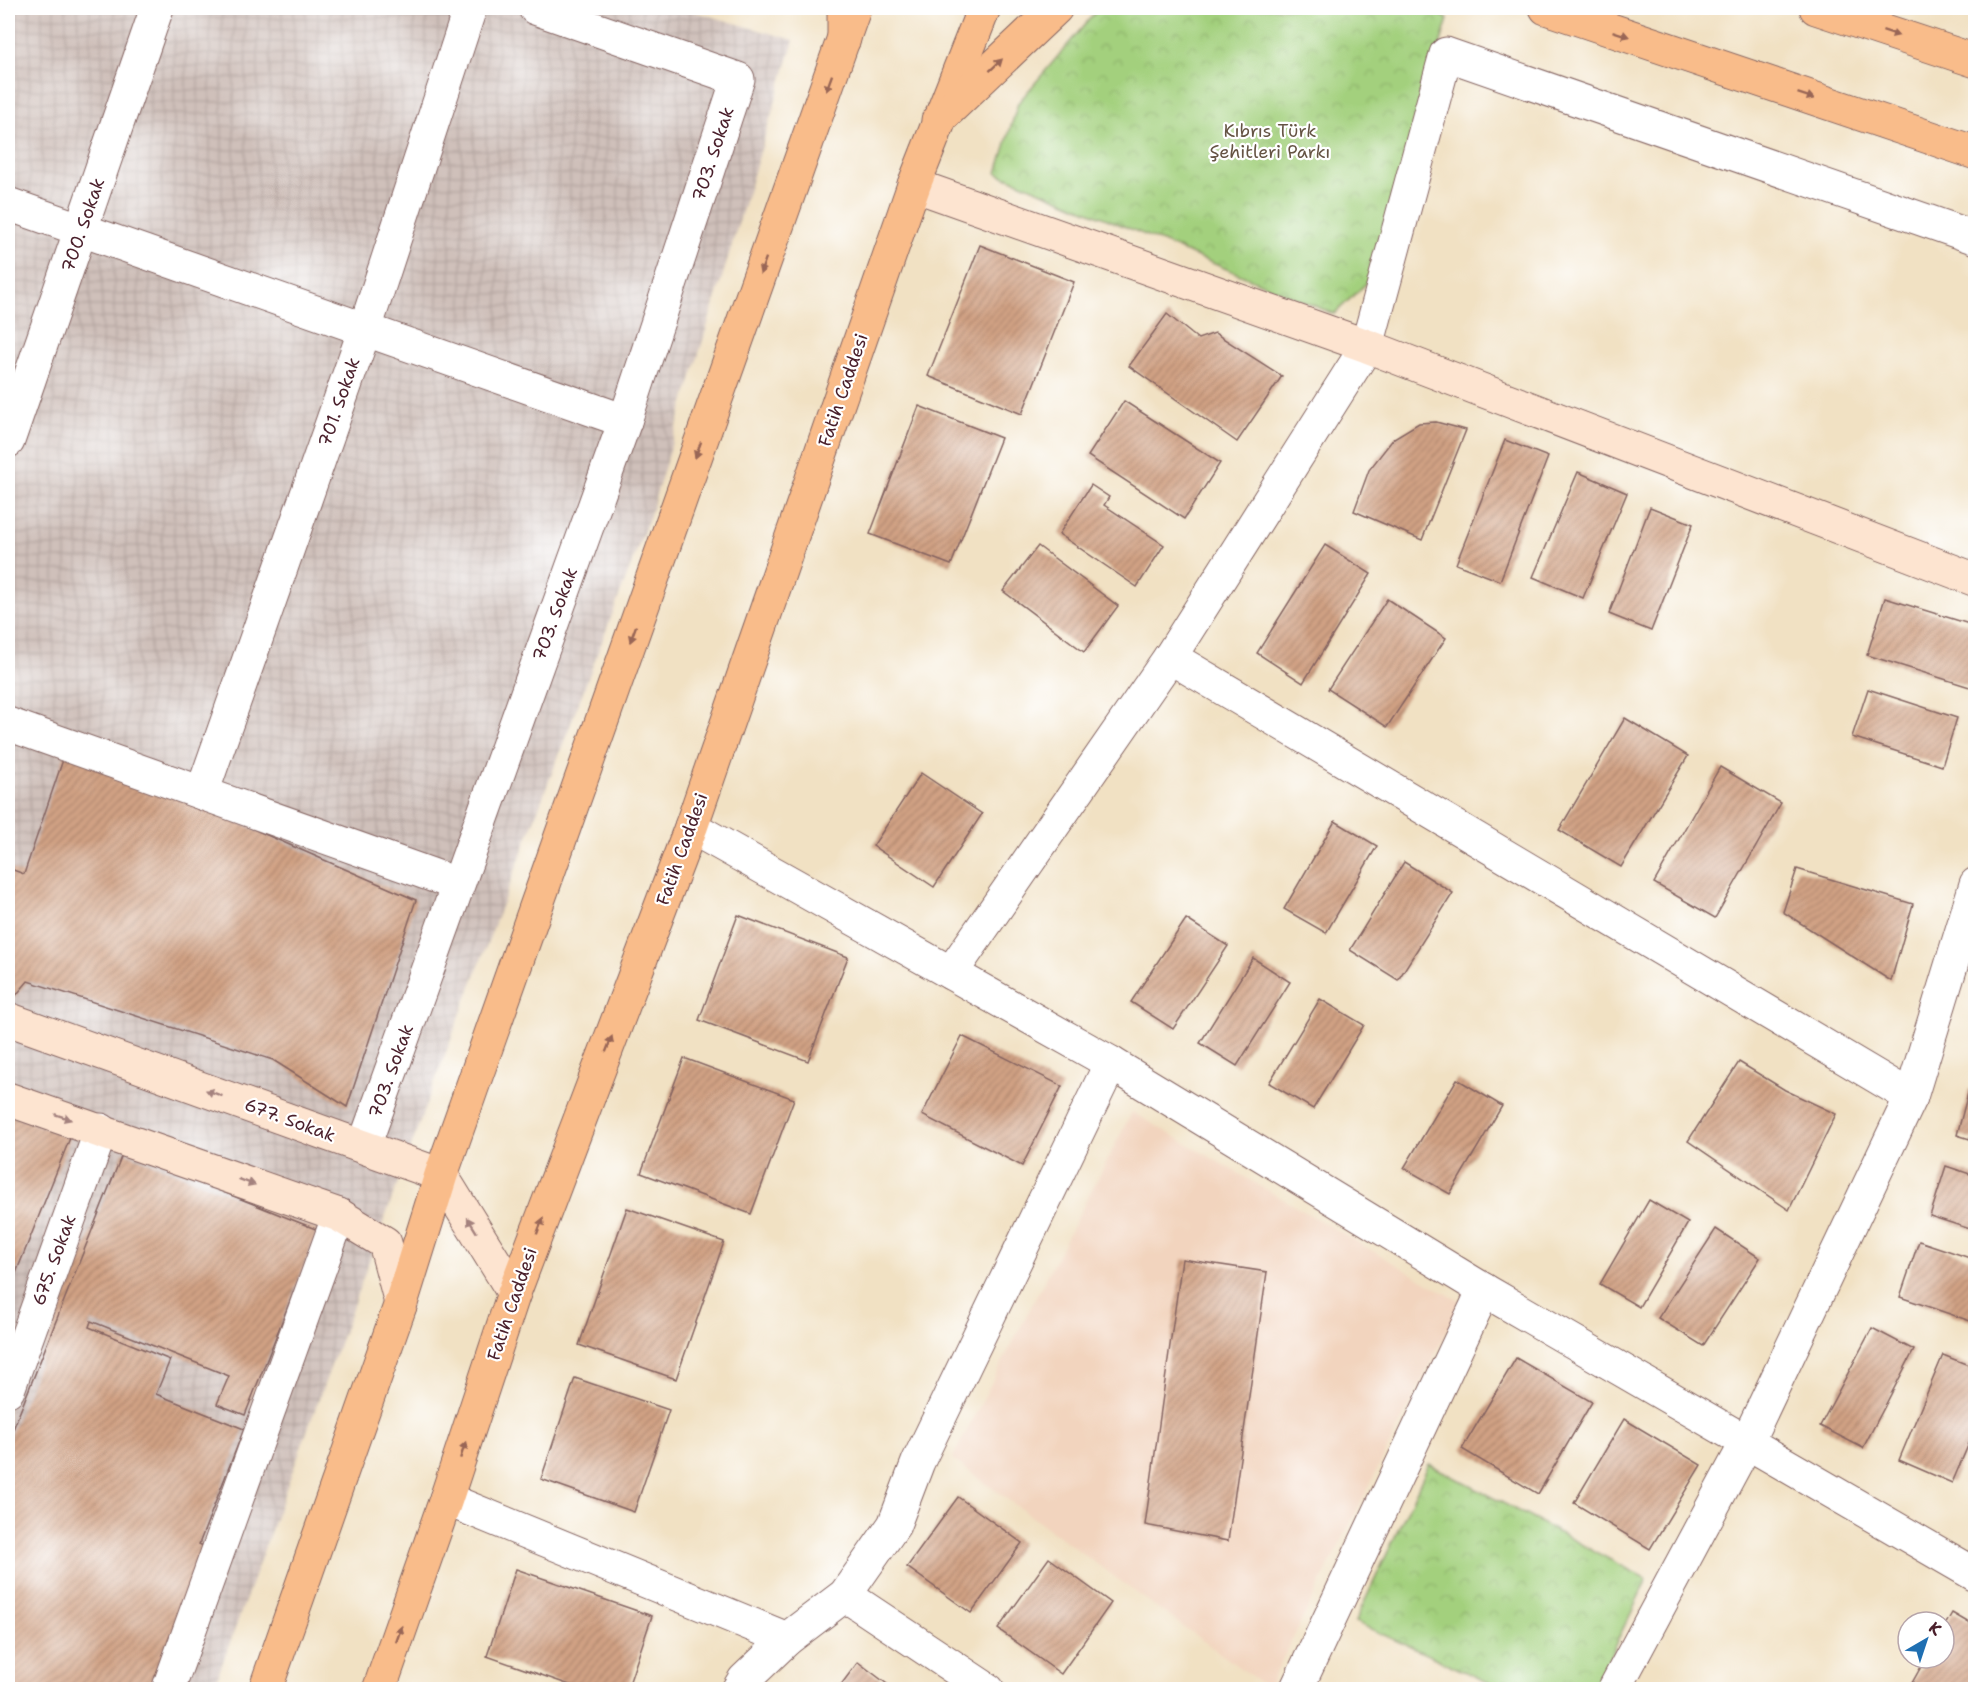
<svg xmlns="http://www.w3.org/2000/svg" width="1983" height="1697" viewBox="0 0 1983 1697" font-family="'Shantell Sans',sans-serif">
<style>
.built{fill:#f2d4be}
.industrial{fill:url(#industrial-grid)}
.park{fill:url(#park-crowns);stroke:#767854;stroke-width:1.5}
.building{fill:url(#building-hatch)}
.lines{fill:none;stroke-linecap:round;stroke-linejoin:round}
.street-casing{stroke:#846360;stroke-width:35}
.secondary-casing{stroke:#846360;stroke-width:35}
.primary-casing{stroke:#846360;stroke-width:35}
.highway-casing{stroke:#846360;stroke-width:35}
.street{stroke:#fff;stroke-width:33}
.secondary{stroke:#fde4d0;stroke-width:33}
.primary{stroke:#f9bc8a;stroke-width:33}
.highway{stroke:#f9bc8a;stroke-width:33}
.oneway{fill:#996656}
.oneway2{fill:#a4827e}
.labels{text-anchor:middle;dominant-baseline:central;stroke-width:4.5;stroke-linejoin:round;paint-order:stroke}
.park-label{font-size:18px;fill:#655444;stroke:#fff}
.street-label{font-size:18px;fill:#4a1f2b;stroke:#fff}
</style>
<defs>
<pattern id="industrial-grid" width="8" height="8" patternUnits="userSpaceOnUse" patternTransform="scale(1.5)"><rect width="8" height="8" fill="#cfc0ba"/><path d="M0 4h8M4 0v8" fill="none" stroke="#b3a5a0"/></pattern>
<pattern id="park-crowns" width="20" height="18" patternUnits="userSpaceOnUse" patternTransform="scale(1.5)"><rect width="20" height="18" fill="#a3d07d"/><path d="M2 6a3 3 0 1 1 6 0M12 15a3 3 0 1 1 6 0" fill="none" stroke="#8eb26c"/></pattern>
<pattern id="building-hatch" width="6" height="6" patternUnits="userSpaceOnUse" patternTransform="scale(1.5)"><rect width="6" height="6" fill="#d1a284"/><path d="M-1 1l2-2M0 6l6-6M5 7l2-2" fill="none" stroke="#ac836c"/></pattern>
</defs>
<rect width="100%" height="100%" fill="#fff"/>
<filter id="ink" filterUnits="userSpaceOnUse"><feTurbulence type="fractalNoise" baseFrequency=".0167" numOctaves="2"/><feDisplacementMap in="SourceGraphic" scale="12" xChannelSelector="R" yChannelSelector="G"/><feConvolveMatrix kernelMatrix="1 2 1 2 8 2 1 2 1" color-interpolation-filters="sRGB"/></filter>
<filter id="wash" filterUnits="userSpaceOnUse"><feTurbulence type="fractalNoise" baseFrequency=".008" numOctaves="4" result="noise"/><feDisplacementMap in="SourceGraphic" scale="24" xChannelSelector="R" yChannelSelector="G"/><feGaussianBlur stdDeviation="1.35" result="paint"/><feColorMatrix in="noise" values="0 0 0 0 0 0 0 0 0 0 0 0 0 0 0 0 0 1.4 0 .05"/><feComposite in="paint" operator="in"/></filter>
<g filter="url(#wash)">
<rect width="100%" height="100%" fill="#f1e1c3"/>
<!-- built -->
<path class="built" d="M 1132,1112 L 1461,1302 L 1268,1688 L 952,1459 Z"/>
<!-- industrial -->
<path class="industrial" d="M 8,8 L 682,8 L 794,40 L 650,515 L 429,1097 L 213,1689 L 8,1690 Z"/>
<!-- park -->
<g class="park">
<path d="M 1099,8 L 1429,8 L 1448,19 L 1381,238 L 1374,276 L 1334,314 L 997,173 L 1018,103 Z"/>
<path d="M 1429,1464 L 1647,1579 L 1594,1689 L 1503,1689 L 1355,1622 Z"/>
</g>
<g id="blocks">
<!-- building -->
<g class="building">
<path d="M 980,245 L 1074,282 L 1022,414 L 928,376 Z"/>
<path d="M 1167,314 L 1198,339 L 1215,333 L 1282,376 L 1237,442 L 1129,366 Z"/>
<path d="M 1124,401 L 1220,463 L 1184,519 L 1088,456 Z"/>
<path d="M 919,406 L 1001,438 L 951,565 L 870,534 Z"/>
<path d="M 1436,422 L 1466,430 L 1422,540 L 1354,511 L 1369,470 L 1394,438 L 1419,423 Z"/>
<path d="M 1505,440 L 1548,457 L 1500,581 L 1456,564 Z"/>
<path d="M 1578,472 L 1627,493 L 1583,598 L 1533,577 Z"/>
<path d="M 1091,485 L 1109,497 L 1104,505 L 1164,545 L 1137,587 L 1059,534 Z"/>
<path d="M 1650,507 L 1693,524 L 1651,631 L 1609,614 Z"/>
<path d="M 1325,545 L 1371,574 L 1303,683 L 1257,653 Z"/>
<path d="M 1038,546 L 1118,606 L 1084,652 L 1003,591 Z"/>
<path d="M 1885,598 L 1976,626 L 1976,689 L 1867,655 Z"/>
<path d="M 1387,599 L 1446,638 L 1387,727 L 1328,689 Z"/>
<path d="M 1868,689 L 1957,718 L 1942,766 L 1852,737 Z"/>
<path d="M 1625,718 L 1688,756 L 1621,867 L 1559,830 Z"/>
<path d="M 67,748 L 416,900 L 347,1107 L 273,1060 L 28,981 L 8,1005 L 8,868 L 24,874 Z"/>
<path d="M 1720,767 L 1781,803 L 1715,918 L 1654,883 Z"/>
<path d="M 921,773 L 982,814 L 934,887 L 873,846 Z"/>
<path d="M 1335,821 L 1377,846 L 1326,933 L 1284,909 Z"/>
<path d="M 1404,862 L 1453,893 L 1398,980 L 1350,950 Z"/>
<path d="M 1797,869 L 1913,904 L 1891,981 L 1783,912 Z"/>
<path d="M 738,915 L 848,957 L 808,1061 L 699,1020 Z"/>
<path d="M 1186,919 L 1228,946 L 1173,1029 L 1131,1002 Z"/>
<path d="M 1253,958 L 1290,982 L 1237,1066 L 1200,1043 Z"/>
<path d="M 1320,999 L 1364,1025 L 1313,1109 L 1269,1083 Z"/>
<path d="M 962,1036 L 1062,1086 L 1022,1166 L 922,1115 Z"/>
<path d="M 684,1058 L 794,1099 L 751,1214 L 641,1173 Z"/>
<path d="M 1739,1062 L 1785,1090 L 1836,1114 L 1789,1210 L 1688,1141 Z"/>
<path d="M 1457,1079 L 1502,1106 L 1450,1194 L 1404,1168 Z"/>
<path d="M 1969,1089 L 1976,1090 L 1976,1141 L 1957,1135 Z"/>
<path d="M 8,1113 L 70,1138 L 8,1293 Z"/>
<path d="M 123,1152 L 318,1230 L 245,1415 L 217,1404 L 229,1376 L 91,1321 L 89,1327 L 170,1360 L 156,1394 L 244,1429 L 199,1544 L 208,1548 L 151,1690 L 8,1690 L 8,1442 Z"/>
<path d="M 1946,1166 L 1976,1176 L 1976,1231 L 1930,1216 Z"/>
<path d="M 1649,1200 L 1688,1223 L 1639,1307 L 1600,1284 Z"/>
<path d="M 627,1208 L 724,1242 L 676,1379 L 579,1345 Z"/>
<path d="M 1716,1229 L 1760,1258 L 1703,1346 L 1658,1318 Z"/>
<path d="M 1919,1241 L 1976,1260 L 1976,1323 L 1900,1297 Z"/>
<path d="M 1182,1259 L 1267,1272 L 1228,1541 L 1145,1525 Z"/>
<path d="M 1872,1328 L 1914,1350 L 1863,1448 L 1820,1426 Z"/>
<path d="M 1943,1355 L 1976,1368 L 1976,1427 L 1952,1483 L 1899,1460 Z"/>
<path d="M 1516,1358 L 1592,1402 L 1538,1494 L 1462,1449 Z"/>
<path d="M 575,1378 L 669,1410 L 634,1512 L 541,1479 Z"/>
<path d="M 1624,1419 L 1701,1465 L 1650,1549 L 1574,1503 Z"/>
<path d="M 958,1497 L 1022,1543 L 971,1613 L 907,1567 Z"/>
<path d="M 1049,1558 L 1111,1603 L 1061,1674 L 998,1629 Z"/>
<path d="M 516,1569 L 652,1616 L 627,1690 L 584,1690 L 487,1656 Z"/>
<path d="M 1952,1613 L 1976,1627 L 1976,1690 L 1908,1690 L 1926,1658 L 1944,1658 L 1944,1627 Z"/>
<path d="M 858,1662 L 895,1690 L 837,1690 Z"/>
</g>
</g>
</g>
<g filter="url(#ink)">
<use href="#blocks" fill-opacity="0" stroke="#846360" stroke-width="1.5"/>
<g class="lines">
<defs>
<g id="street">
<path d="M 8,204 L 625,421"/>
<path d="M 8,441 L 157,8"/>
<path d="M 1170,657 L 1911,1097"/>
<path d="M 8,724 L 457,884"/>
<path d="M 202,793 L 365,329 L 470,8"/>
<path d="M 691,827 L 1111,1063 L 1484,1290 L 1976,1575"/>
<path d="M 951,973 L 1170,657 L 1367,346 L 1446,54 L 1976,238"/>
<path d="M 364,1146 L 625,421 L 738,79 L 535,8"/>
<path d="M 8,1390 L 101,1130"/>
<path d="M 446,1499 L 787,1639"/>
<path d="M 845,1595 L 988,1690"/>
<path d="M 168,1690 L 339,1215"/>
<path d="M 738,1690 L 744,1680 L 787,1639 L 845,1595 L 894,1525 L 918,1462 L 1111,1063"/>
<path d="M 1296,1690 L 1484,1290"/>
<path d="M 1614,1690 L 1746,1444 L 1911,1097 L 1976,884"/>
</g>
<g id="secondary">
<path d="M 914,185 L 1367,346 L 1976,580"/>
<path d="M 8,1019 L 441,1175 L 514,1293"/>
<path d="M 8,1099 L 339,1215 L 385,1243 L 401,1303"/>
</g>
<g id="primary">
<path d="M 265,1690 L 401,1303 L 441,1175 L 853,12"/>
<path d="M 379,1690 L 446,1499 L 514,1293 L 691,827 L 914,185 L 984,8"/>
</g>
<g id="highway">
<path d="M 1546,8 L 1976,153"/>
<path d="M 1816,8 L 1976,61"/>
<path d="M 844,39 L 844,8"/>
<path d="M 938,120 L 1056,8"/>
</g>
</defs>
<!-- street casing -->
<use href="#street" class="street-casing"/>
<!-- secondary casing -->
<use href="#secondary" class="secondary-casing"/>
<!-- primary casing -->
<use href="#primary" class="primary-casing"/>
<!-- highway casing -->
<use href="#highway" class="highway-casing"/>
<!-- street -->
<use href="#street" class="street"/>
<!-- secondary -->
<use href="#secondary" class="secondary"/>
<!-- primary -->
<use href="#primary" class="primary"/>
<!-- highway -->
<use href="#highway" class="highway"/>
</g>
<!-- one-way arrows -->
<defs><path id="oneway-solid" d="M-6-.8H1V-3.2L6.5 0L1 3.2V.8H-6Z" transform="scale(1.5)"/></defs>
<g class="oneway">
<use href="#oneway-solid" transform="translate(1891 33) rotate(18)"/>
<use href="#oneway-solid" transform="translate(1621 34) rotate(19)"/>
<use href="#oneway-solid" transform="translate(996 65) rotate(-43)"/>
<use href="#oneway-solid" transform="translate(829 83) rotate(110)"/>
<use href="#oneway-solid" transform="translate(1806 96) rotate(19)"/>
<use href="#oneway-solid" transform="translate(763 266) rotate(110)"/>
<use href="#oneway-solid" transform="translate(698 450) rotate(110)"/>
<use href="#oneway-solid" transform="translate(633 634) rotate(110)"/>
<use href="#oneway-solid" transform="translate(609 1044) rotate(-69)"/>
<use href="#oneway-solid" transform="translate(540 1226) rotate(-69)"/>
<use href="#oneway-solid" transform="translate(463 1450) rotate(-72)"/>
<use href="#oneway-solid" transform="translate(399 1634) rotate(-71)"/>
</g>
<g class="oneway2">
<use href="#oneway-solid" transform="translate(214 1093) rotate(-160)"/>
<use href="#oneway-solid" transform="translate(63 1117) rotate(19)"/>
<use href="#oneway-solid" transform="translate(247 1182) rotate(20)"/>
<use href="#oneway-solid" transform="translate(472 1225) rotate(-122)"/>
</g>
</g>
<g class="labels">
<!-- park labels -->
<g class="park-label">
<text x="1270" y="131">Kıbrıs Türk<tspan x="1270" dy="21">Şehitleri Parkı</tspan></text>
</g>
<!-- street labels -->
<g class="street-label">
<text transform="translate(713 154) rotate(-72)">703. Sokak</text>
<text transform="translate(83 225) rotate(-71)">700. Sokak</text>
<text transform="translate(843 390) rotate(-71)">Fatih Caddesi</text>
<text transform="translate(339 402) rotate(-71)">701. Sokak</text>
<text transform="translate(555 614) rotate(-70)">703. Sokak</text>
<text transform="translate(682 849) rotate(-70)">Fatih Caddesi</text>
<text transform="translate(391 1071) rotate(-70)">703. Sokak</text>
<text transform="translate(290 1120) rotate(20)">677. Sokak</text>
<text transform="translate(54 1260) rotate(-70)">675. Sokak</text>
<text transform="translate(512 1304) rotate(-71)">Fatih Caddesi</text>
</g>
</g>
<!-- margin -->
<rect width="1983" height="1697" fill="none" stroke="#fff" stroke-width="30"/>
<!-- north arrow -->
<g transform="translate(1926 1640) rotate(39)"><circle r="28" fill="#ffffff" stroke="#b7a5aa" stroke-width="1.5"/>
<path d="M0-4.5L10 22L0 15L-10 22Z" fill="#1f6fb2"/>
<text y="-9" font-size="16" font-weight="bold" text-anchor="middle" fill="#4a1f2b">K</text>
</g>
</svg>
